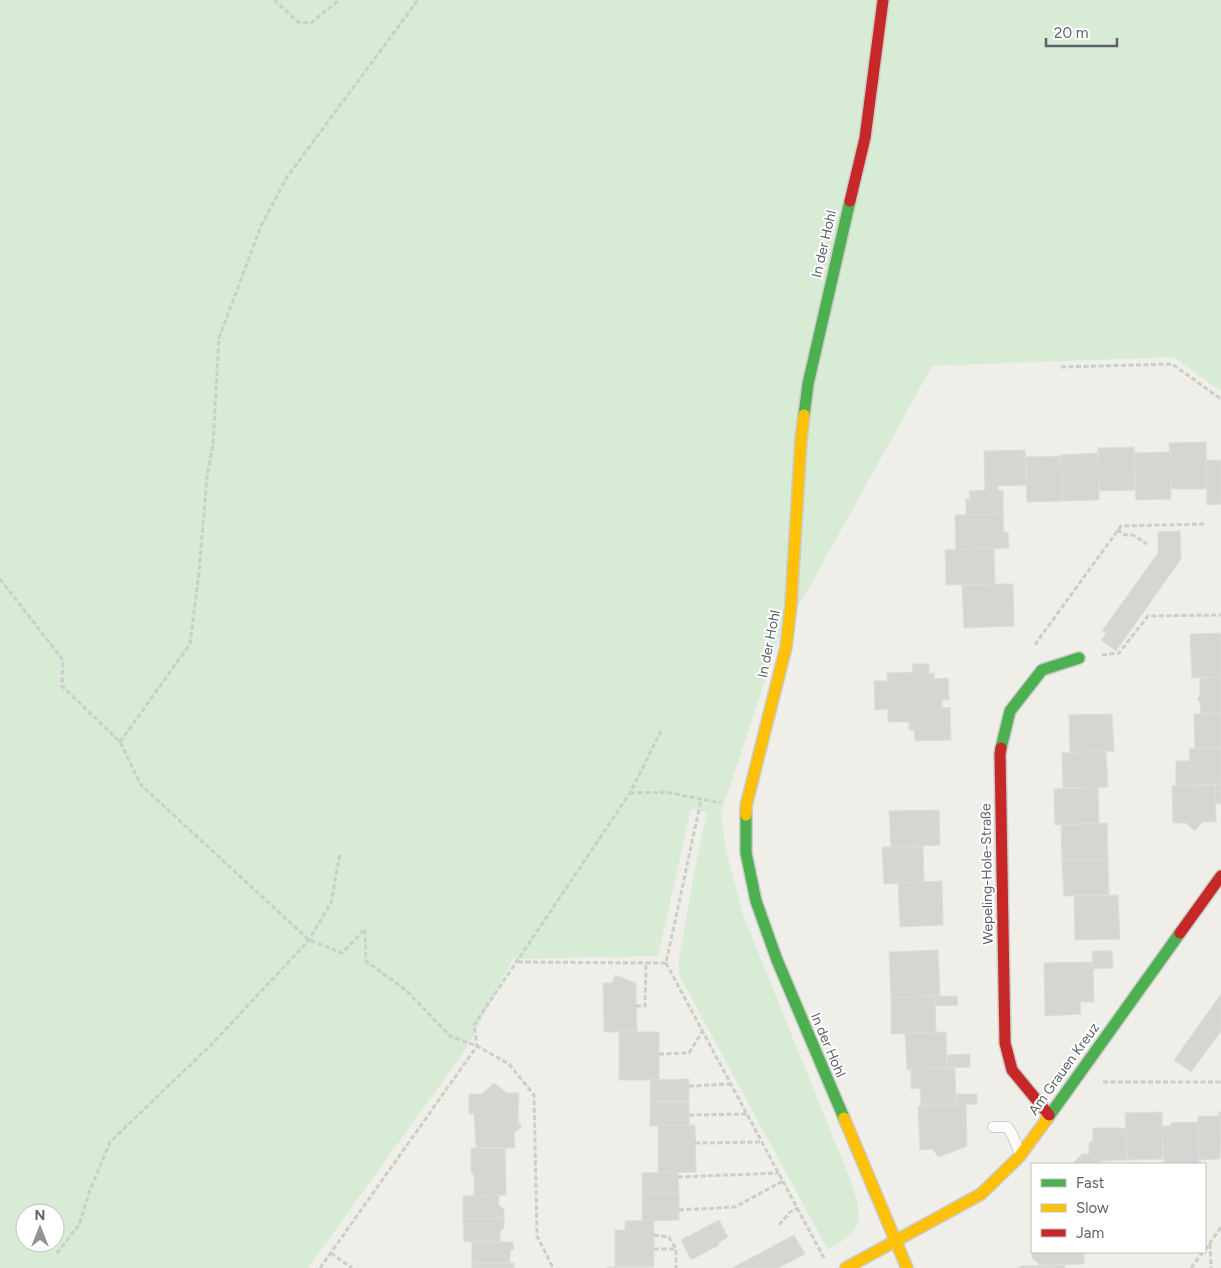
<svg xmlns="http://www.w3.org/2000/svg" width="1221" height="1268" viewBox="0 0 1221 1268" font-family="Figtree,sans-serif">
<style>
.green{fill:#d7ebd5;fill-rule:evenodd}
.building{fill:#d5d5d2;stroke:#deddd8}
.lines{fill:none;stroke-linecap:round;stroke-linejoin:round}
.lane-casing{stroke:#cccccb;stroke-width:12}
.fast-casing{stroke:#cbcbca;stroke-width:14}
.slow-casing{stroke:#cbcbca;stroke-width:14}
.jam-casing{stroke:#cbcbca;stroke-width:14}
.path{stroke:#cacfcb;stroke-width:3;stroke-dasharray:5 2.5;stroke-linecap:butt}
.lane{stroke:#fdfcfc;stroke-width:10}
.fast{stroke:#4caf50;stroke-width:11}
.slow{stroke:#ffc107;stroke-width:11}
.jam{stroke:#c62828;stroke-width:11}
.labels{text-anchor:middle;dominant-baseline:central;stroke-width:4;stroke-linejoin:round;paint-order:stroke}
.street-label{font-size:14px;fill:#5e6268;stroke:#fff}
</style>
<rect width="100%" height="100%" fill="#efeee9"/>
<!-- green -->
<path class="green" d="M 0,0 L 1221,0 L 1221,391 L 1173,357 L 932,366 L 811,584 L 779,638 L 721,813 L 725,847 L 743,915 L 850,1179 C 863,1219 866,1227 828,1250 L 679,975 L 679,959 L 696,863 L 707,812 L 691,809 L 658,956 L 513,959 L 466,1049 L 308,1268 L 0,1268 ZM 25,1213 L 55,1213 L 55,1243 L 25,1243 Z"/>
<!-- building -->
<g class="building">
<path d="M 1206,442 L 1207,489 L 1171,489 L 1169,443 Z"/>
<path d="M 1134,447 L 1135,490 L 1099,491 L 1098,448 Z"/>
<path d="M 1025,450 L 1026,485 L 998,486 L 998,490 L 1003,490 L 1003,514 L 966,515 L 966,499 L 970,499 L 969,491 L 985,490 L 984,451 Z"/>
<path d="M 1170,452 L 1171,499 L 1136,500 L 1134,453 Z"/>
<path d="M 1098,453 L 1099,500 L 1063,501 L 1061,455 Z"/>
<path d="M 1061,456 L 1063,501 L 1027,502 L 1026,457 Z"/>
<path d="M 1206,460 L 1221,460 L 1221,504 L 1207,505 Z"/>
<path d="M 1003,514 L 1004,532 L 1008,532 L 1009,548 L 956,550 L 955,515 Z"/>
<path d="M 1180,531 L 1181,559 L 1116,651 L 1101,640 L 1106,634 L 1102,631 L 1158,553 L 1158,532 Z"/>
<path d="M 994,548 L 995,584 L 946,585 L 945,550 Z"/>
<path d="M 995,584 L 1013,584 L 1014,626 L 964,628 L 962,585 Z"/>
<path d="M 1221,633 L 1221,677 L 1192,678 L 1190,634 Z"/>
<path d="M 912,664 L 929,664 L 929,674 L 934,673 L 934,679 L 948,678 L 949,700 L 942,700 L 942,708 L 950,707 L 951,740 L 915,741 L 914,730 L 909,730 L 909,722 L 888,722 L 888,709 L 875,710 L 874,681 L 887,681 L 887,673 L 913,672 Z"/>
<path d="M 1221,677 L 1221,713 L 1201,714 L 1200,702 L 1197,699 L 1200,695 L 1200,678 Z"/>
<path d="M 1221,713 L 1221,748 L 1195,749 L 1194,714 Z"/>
<path d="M 1112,714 L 1114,751 L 1070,753 L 1069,715 Z"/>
<path d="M 1221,748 L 1221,784 L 1176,786 L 1176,761 L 1190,761 L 1189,749 Z"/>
<path d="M 1106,751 L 1108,787 L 1063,788 L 1062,753 Z"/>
<path d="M 1221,784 L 1221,804 L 1215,804 L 1215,785 Z"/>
<path d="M 1215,785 L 1216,822 L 1203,822 L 1195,831 L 1186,823 L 1173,823 L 1172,786 Z"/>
<path d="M 1098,787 L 1099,823 L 1055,825 L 1054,789 Z"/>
<path d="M 939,810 L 940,845 L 891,847 L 889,811 Z"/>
<path d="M 1107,823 L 1108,859 L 1062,861 L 1061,825 Z"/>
<path d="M 923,846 L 924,882 L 884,884 L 882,847 Z"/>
<path d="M 1108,859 L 1109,895 L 1064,896 L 1062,861 Z"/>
<path d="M 942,881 L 943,925 L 900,927 L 898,883 Z"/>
<path d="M 1118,895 L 1120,939 L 1075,940 L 1074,896 Z"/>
<path d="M 938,950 L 940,996 L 891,998 L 889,952 Z"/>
<path d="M 1092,951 L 1112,951 L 1113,968 L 1093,969 Z"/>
<path d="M 1093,962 L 1094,1002 L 1080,1002 L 1081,1014 L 1045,1016 L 1044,963 Z"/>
<path d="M 615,975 L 636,983 L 637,1032 L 604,1032 L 603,983 L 612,983 Z"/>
<path d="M 1221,994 L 1221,1031 L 1191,1072 L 1174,1060 Z"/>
<path d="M 935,996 L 936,1032 L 891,1034 L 891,998 Z"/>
<path d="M 935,996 L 957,996 L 958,1005 L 935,1006 Z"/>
<rect x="619" y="1032" width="40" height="48"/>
<path d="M 946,1032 L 947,1068 L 907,1070 L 905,1033 Z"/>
<path d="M 970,1054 L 970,1067 L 947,1068 L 947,1055 Z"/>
<path d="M 955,1068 L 956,1105 L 921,1106 L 920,1088 L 911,1089 L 911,1069 Z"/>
<path d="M 689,1079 L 689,1102 L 650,1102 L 650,1080 Z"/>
<path d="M 494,1083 L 507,1093 L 519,1093 L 518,1122 L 522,1126 L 514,1133 L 515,1148 L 476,1148 L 474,1114 L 469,1114 L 469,1094 L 482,1094 Z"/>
<path d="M 956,1094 L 977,1094 L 977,1104 L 956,1105 Z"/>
<path d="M 650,1102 L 689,1102 L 689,1125 L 650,1126 Z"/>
<path d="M 966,1104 L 967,1146 L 939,1157 L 932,1149 L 920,1150 L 918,1106 Z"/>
<path d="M 1162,1112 L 1163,1159 L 1127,1160 L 1125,1113 Z"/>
<path d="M 1219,1112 L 1221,1112 L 1220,1159 L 1199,1160 L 1198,1116 L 1219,1116 Z"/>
<path d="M 1198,1122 L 1199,1164 L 1164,1164 L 1162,1126 L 1171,1126 L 1171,1123 Z"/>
<path d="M 695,1125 L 696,1172 L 658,1173 L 658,1126 Z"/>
<path d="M 1093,1128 L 1126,1128 L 1127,1160 L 1099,1161 L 1099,1164 L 1072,1164 L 1082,1154 L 1089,1154 L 1089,1143 L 1093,1140 Z"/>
<path d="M 471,1148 L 505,1148 L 506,1195 L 474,1196 L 474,1176 L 471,1172 Z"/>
<path d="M 678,1172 L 679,1193 L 642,1194 L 642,1173 Z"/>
<path d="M 679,1193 L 679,1220 L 642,1221 L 642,1194 Z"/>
<path d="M 499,1195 L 499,1205 L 504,1209 L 504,1218 L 463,1219 L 463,1196 Z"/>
<path d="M 504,1218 L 504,1228 L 500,1232 L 500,1242 L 464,1242 L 463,1219 Z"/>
<path d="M 654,1220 L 654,1267 L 615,1267 L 615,1230 L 625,1230 L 625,1221 Z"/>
<path d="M 719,1220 L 728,1237 L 718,1243 L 719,1245 L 691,1260 L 681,1240 Z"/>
<path d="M 794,1235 L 805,1254 L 778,1268 L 732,1268 Z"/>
<path d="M 1032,1235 L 1032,1252 L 1084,1252 L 1084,1264 L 1039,1265 L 1038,1263 L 1032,1258 Z"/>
<path d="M 472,1242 L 513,1242 L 514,1249 L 510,1251 L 510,1263 L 472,1264 Z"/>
<path d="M 514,1263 L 514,1268 L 472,1268 L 472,1264 Z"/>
<path d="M 1065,1265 L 1065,1268 L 1017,1268 L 1021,1266 Z"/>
<rect x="607" y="1267" width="41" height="1"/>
</g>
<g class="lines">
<defs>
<path id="lane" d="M 993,1127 L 1007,1127 L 1012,1134 L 1019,1151"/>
<g id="fast">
<path d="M 804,415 L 808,384 L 850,201"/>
<path d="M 1001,748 L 1010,711 L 1042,670 L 1079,658"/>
<path d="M 746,815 L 746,853 L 756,901 L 777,960 L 844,1118"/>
<path d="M 1047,1119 L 1180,933"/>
</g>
<g id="slow">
<path d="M 746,815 L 746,806 L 786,647 L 791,604 L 801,440 L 804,415"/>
<path d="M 844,1118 L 907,1268"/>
<path d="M 846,1268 L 981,1194 L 1019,1157 L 1047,1119"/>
</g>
<g id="jam">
<path d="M 850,201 L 865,138 L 883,0"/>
<path d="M 1001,748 L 1000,754 L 1005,1043 L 1012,1070 L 1049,1115"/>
<path d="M 1180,933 L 1221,876"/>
</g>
</defs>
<!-- lane casing -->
<use href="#lane" class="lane-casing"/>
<!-- fast casing -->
<use href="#fast" class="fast-casing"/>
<!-- slow casing -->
<use href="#slow" class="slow-casing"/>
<!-- jam casing -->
<use href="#jam" class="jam-casing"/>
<!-- path -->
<g class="path">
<path d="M 274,0 L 298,22 L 311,23 L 339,0"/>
<path d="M 1061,367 L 1172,364 L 1221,399"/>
<path d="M 1117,530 L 1126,535 L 1133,535 L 1147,544"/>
<path d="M 0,579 L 63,660 L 62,686 L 120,742 L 141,785 L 309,940 L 342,953 L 365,929 L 366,961 L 407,991 L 450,1036 L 477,1046 L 509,1064 L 534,1095 L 537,1236 L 553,1268"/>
<path d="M 1036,645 L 1036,643 L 1121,526 L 1206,524"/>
<path d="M 1102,655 L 1119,653 L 1148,616 L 1221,615"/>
<path d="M 120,742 L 190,644 L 199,572 L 207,477 L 213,444 L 219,338 L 261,226 L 287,177 L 418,0"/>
<path d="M 630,793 L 666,792 L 721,803"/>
<path d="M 518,962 L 666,963 L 701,800"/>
<path d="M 666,963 L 824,1258"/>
<path d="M 636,1006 L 645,1006 L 646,963"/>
<path d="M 659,1054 L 689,1053 L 702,1032"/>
<path d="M 1103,1082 L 1221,1082"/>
<path d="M 689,1086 L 730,1084"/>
<path d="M 689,1115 L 747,1114"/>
<path d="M 695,1143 L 762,1142"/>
<path d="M 678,1177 L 779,1173"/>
<path d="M 679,1210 L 735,1207 L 783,1181"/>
<path d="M 779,1225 L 790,1212 L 798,1208"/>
<path d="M 654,1235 L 669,1237 L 676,1249 L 676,1268"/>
<path d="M 1210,1244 L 1211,1268"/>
<path d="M 654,1249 L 675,1249"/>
<path d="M 1205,1250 L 1221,1227"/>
<path d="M 57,1253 L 79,1225 L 90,1190 L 110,1142 L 213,1043 L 309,940 L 331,903 L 340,853"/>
<path d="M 331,1253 L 352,1268"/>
<path d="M 320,1268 L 477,1046 L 474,1025 L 630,793 L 661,731"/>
<path d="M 1191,1268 L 1203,1252"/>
</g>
<!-- lane -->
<use href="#lane" class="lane"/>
<!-- fast -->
<use href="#fast" class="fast"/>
<!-- slow -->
<use href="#slow" class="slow"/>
<!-- jam -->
<use href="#jam" class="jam"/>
</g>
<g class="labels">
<!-- street labels -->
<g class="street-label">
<text transform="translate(824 244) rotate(-77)">In der Hohl</text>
<text transform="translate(769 644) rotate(-79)">In der Hohl</text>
<text transform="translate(987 874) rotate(-91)">Wepeling-Hole-Straße</text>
<text transform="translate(828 1045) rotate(67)">In der Hohl</text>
<text transform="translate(1064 1069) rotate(-54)">Am Grauen Kreuz</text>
</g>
</g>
<!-- legend -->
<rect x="1031" y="1163" width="175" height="90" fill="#ffffff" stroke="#bfc0c3"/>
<rect x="1041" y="1179" width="25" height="8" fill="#4caf50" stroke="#bfc0c3"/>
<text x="1076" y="1188" font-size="15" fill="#5e6268">Fast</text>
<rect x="1041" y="1204" width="25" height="8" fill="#ffc107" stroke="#bfc0c3"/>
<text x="1076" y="1213" font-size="15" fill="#5e6268">Slow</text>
<rect x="1041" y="1229" width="25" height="8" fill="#c62828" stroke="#bfc0c3"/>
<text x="1076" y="1238" font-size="15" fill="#5e6268">Jam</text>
<!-- north arrow -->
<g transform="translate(40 1228)"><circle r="24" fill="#ffffff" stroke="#bfc0c3"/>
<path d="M0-4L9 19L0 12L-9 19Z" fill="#919395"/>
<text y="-8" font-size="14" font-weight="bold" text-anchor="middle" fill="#5e6268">N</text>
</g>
<!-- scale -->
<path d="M1046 38v8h71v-8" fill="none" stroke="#5e6268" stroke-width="2.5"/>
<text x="1054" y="38" font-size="15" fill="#5e6268" stroke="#ffffff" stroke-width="4" paint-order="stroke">20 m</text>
</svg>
